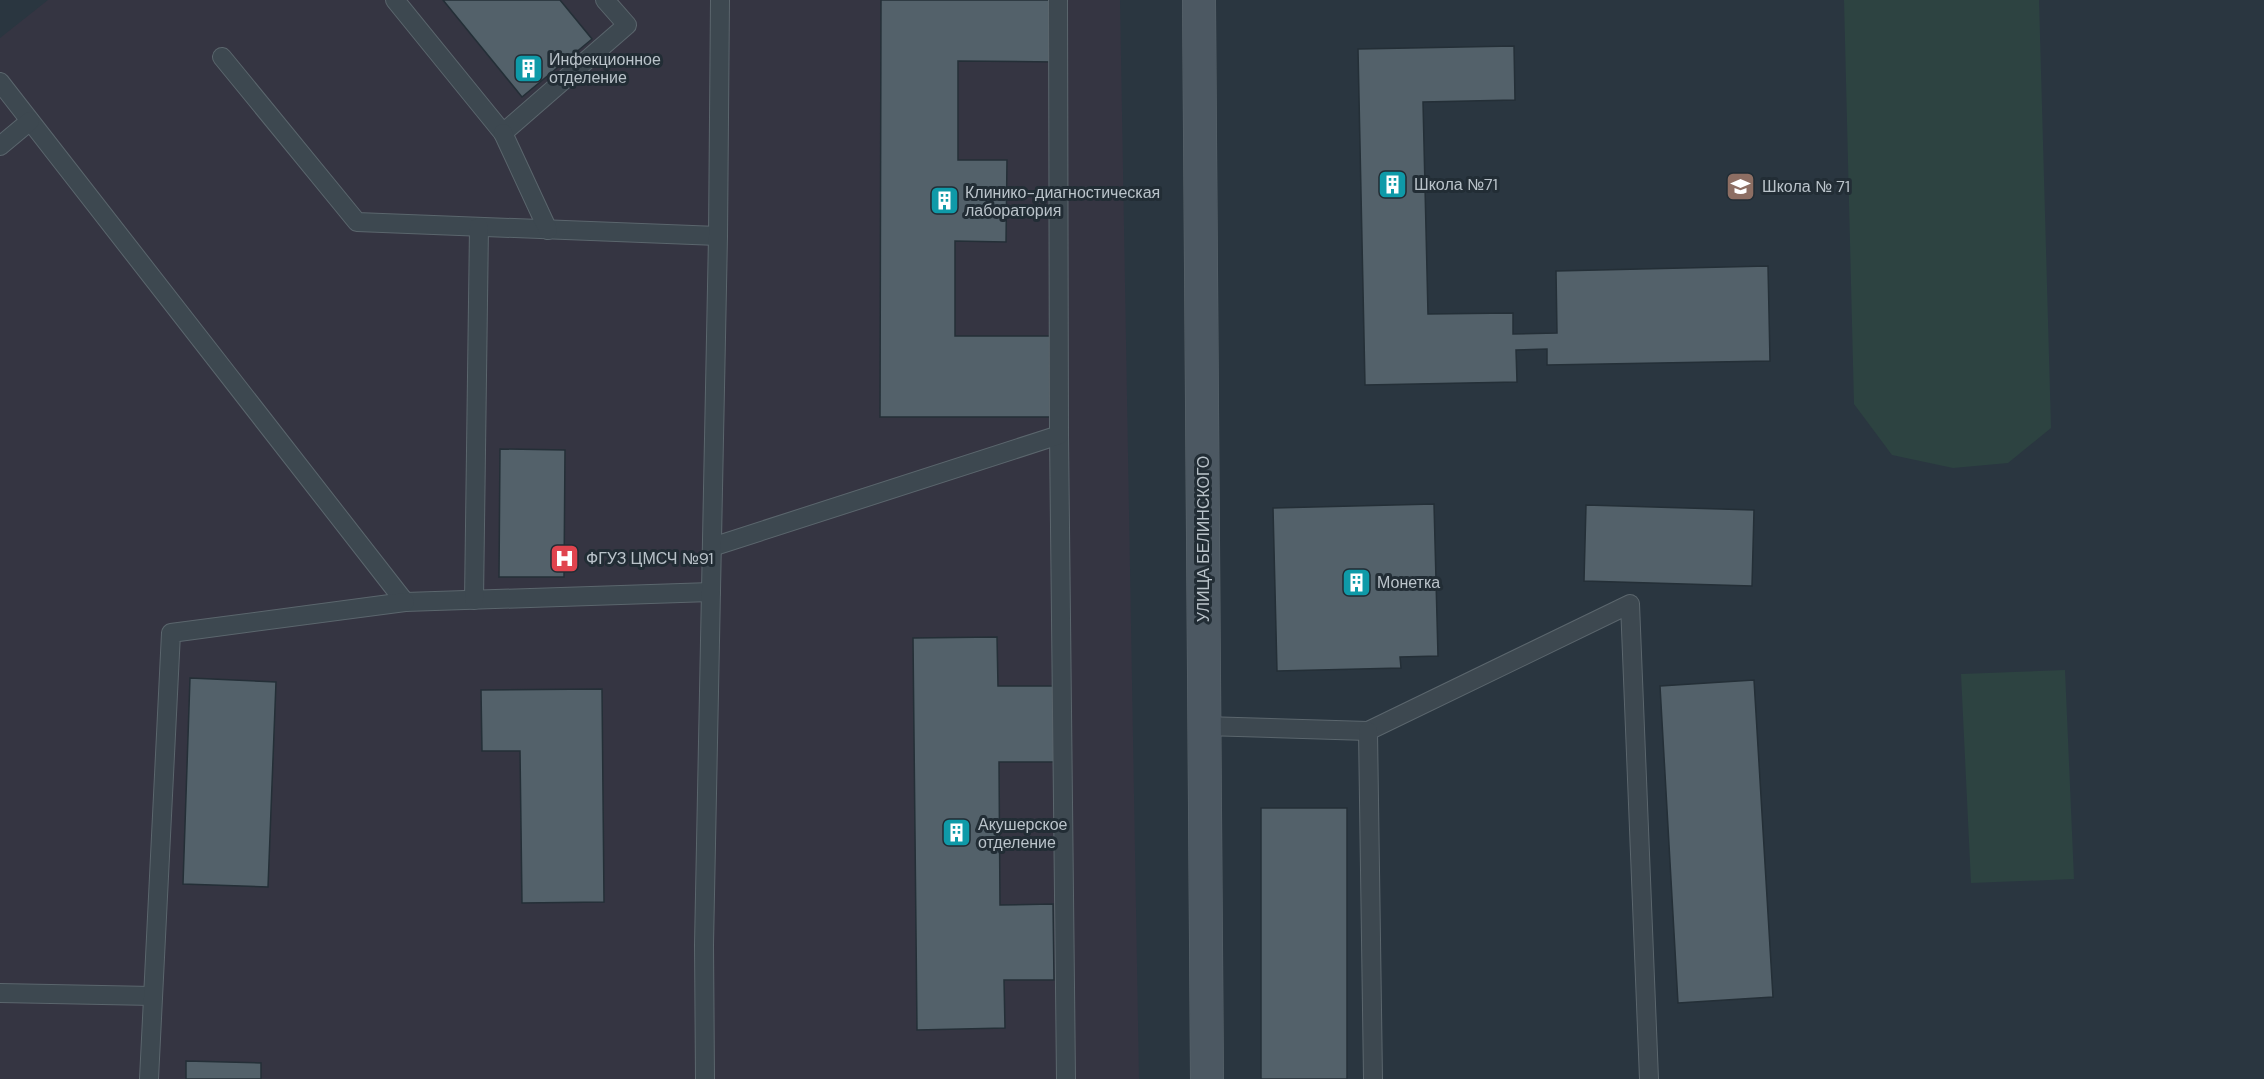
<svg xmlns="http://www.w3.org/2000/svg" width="2264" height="1079" viewBox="0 0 2264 1079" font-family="'DM Sans',sans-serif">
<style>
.medical{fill:#353542}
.green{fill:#2d4341}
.building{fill:#53616a;stroke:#242f37;stroke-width:1.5}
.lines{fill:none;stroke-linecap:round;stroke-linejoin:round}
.lane-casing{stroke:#5b666d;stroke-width:20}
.secondary-casing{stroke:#5b666d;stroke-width:34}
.lane{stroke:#3d4850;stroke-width:18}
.secondary{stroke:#4c5862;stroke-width:33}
.labels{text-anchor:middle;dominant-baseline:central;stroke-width:6;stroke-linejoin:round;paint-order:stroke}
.poi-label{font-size:16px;fill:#bac3ca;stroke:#222d35;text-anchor:start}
.street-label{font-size:16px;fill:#bac3ca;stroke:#222d35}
</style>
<rect width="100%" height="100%" fill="#2a3640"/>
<!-- medical -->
<path class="medical" d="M 48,0 L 1120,0 L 1139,1079 L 0,1079 L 0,38 Z"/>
<!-- green -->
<g class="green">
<path d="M 1844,0 L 2039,0 L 2051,428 L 2008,463 L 1953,468 L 1892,455 L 1854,404 Z"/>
<path d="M 2065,670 L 2074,879 L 1971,883 L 1961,674 Z"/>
</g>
<!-- building -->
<g class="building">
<path d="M 443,0 L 560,0 L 592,39 L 522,97 Z"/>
<path d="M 881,0 L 1055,0 L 1055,62 L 958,61 L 958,160 L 1007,160 L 1006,242 L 955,241 L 955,336 L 1053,336 L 1053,417 L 880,417 Z"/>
<path d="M 1514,46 L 1515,100 L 1423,102 L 1428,314 L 1513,313 L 1513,334 L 1557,333 L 1556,271 L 1768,266 L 1770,361 L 1547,365 L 1547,349 L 1516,350 L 1517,382 L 1365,385 L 1358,49 Z"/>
<path d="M 500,449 L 565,450 L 564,577 L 499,577 Z"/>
<path d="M 1434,504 L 1438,656 L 1400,657 L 1401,668 L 1277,671 L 1273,508 Z"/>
<path d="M 1586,505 L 1754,510 L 1752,586 L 1584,581 Z"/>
<path d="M 997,637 L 998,686 L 1055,686 L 1056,762 L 999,762 L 1000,905 L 1053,904 L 1054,980 L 1004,980 L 1005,1028 L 917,1030 L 913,638 Z"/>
<path d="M 190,678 L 276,682 L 268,887 L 183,884 Z"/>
<path d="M 1754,680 L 1773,997 L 1678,1003 L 1660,686 Z"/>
<path d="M 602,689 L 604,902 L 522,903 L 520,751 L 482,751 L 481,690 Z"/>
<rect x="1261" y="808" width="86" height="271"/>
<path d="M 186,1061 L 261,1063 L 261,1079 L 186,1079 Z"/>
</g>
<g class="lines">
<defs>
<g id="lane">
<path d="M 395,0 L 503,133 L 627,25 L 605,0"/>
<path d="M 222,57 L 357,222 L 718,236"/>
<path d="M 0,82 L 405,602 L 711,592"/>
<path d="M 503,133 L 548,230"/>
<path d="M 0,146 L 30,121"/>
<path d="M 1059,435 L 1066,1079"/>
<path d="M 712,547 L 1059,435 L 1058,0"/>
<path d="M 474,600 L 479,227"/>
<path d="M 1204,726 L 1368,731 L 1630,604 L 1649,1079"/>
<path d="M 1368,731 L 1373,1079"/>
<path d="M 0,993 L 153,996"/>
<path d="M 149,1079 L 171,633 L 405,602"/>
<path d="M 705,1079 L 704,945 L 718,236 L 720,0"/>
</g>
<path id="secondary" d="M 1199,0 L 1207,1079"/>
</defs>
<!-- lane casing -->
<use href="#lane" class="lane-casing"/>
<!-- secondary casing -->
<use href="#secondary" class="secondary-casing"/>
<!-- lane -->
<use href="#lane" class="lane"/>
<!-- secondary -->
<use href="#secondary" class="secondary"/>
</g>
<!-- icons -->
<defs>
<symbol id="building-square" viewBox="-11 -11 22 22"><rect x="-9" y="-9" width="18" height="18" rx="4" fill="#0f9aa8" stroke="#222d35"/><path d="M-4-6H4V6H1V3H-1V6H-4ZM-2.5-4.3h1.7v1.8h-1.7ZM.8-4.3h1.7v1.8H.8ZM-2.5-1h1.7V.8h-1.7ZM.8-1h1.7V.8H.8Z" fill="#fff"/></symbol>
<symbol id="school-square" viewBox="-11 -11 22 22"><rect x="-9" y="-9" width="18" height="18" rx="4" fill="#8d6e63" stroke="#222d35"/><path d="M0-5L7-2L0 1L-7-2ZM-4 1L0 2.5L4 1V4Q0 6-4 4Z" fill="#fff"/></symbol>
<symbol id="hospital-square" viewBox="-11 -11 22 22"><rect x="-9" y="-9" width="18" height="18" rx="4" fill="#e0444e" stroke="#222d35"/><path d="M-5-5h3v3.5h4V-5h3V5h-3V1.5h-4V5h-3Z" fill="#fff"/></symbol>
</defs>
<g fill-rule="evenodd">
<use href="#building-square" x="512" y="52" width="33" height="33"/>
<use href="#building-square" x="1376" y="168" width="33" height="33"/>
<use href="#school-square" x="1724" y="170" width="33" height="33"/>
<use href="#building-square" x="928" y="184" width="33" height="33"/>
<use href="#hospital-square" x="548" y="542" width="33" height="33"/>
<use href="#building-square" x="1340" y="566" width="33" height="33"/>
<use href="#building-square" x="940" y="816" width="33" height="33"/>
</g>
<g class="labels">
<!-- poi labels -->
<g class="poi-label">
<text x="549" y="59">Инфекционное<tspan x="549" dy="18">отделение</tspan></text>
<text x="1414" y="184">Школа №71</text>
<text x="1762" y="186">Школа № 71</text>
<text x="965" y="192">Клинико-диагностическая<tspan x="965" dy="18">лаборатория</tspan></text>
<text x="586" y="558">ФГУЗ ЦМСЧ №91</text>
<text x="1377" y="582">Монетка</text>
<text x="978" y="824">Акушерское<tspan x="978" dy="18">отделение</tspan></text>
</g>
<!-- street labels -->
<g class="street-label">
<text transform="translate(1203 539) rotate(-90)">УЛИЦА БЕЛИНСКОГО</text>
</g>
</g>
</svg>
